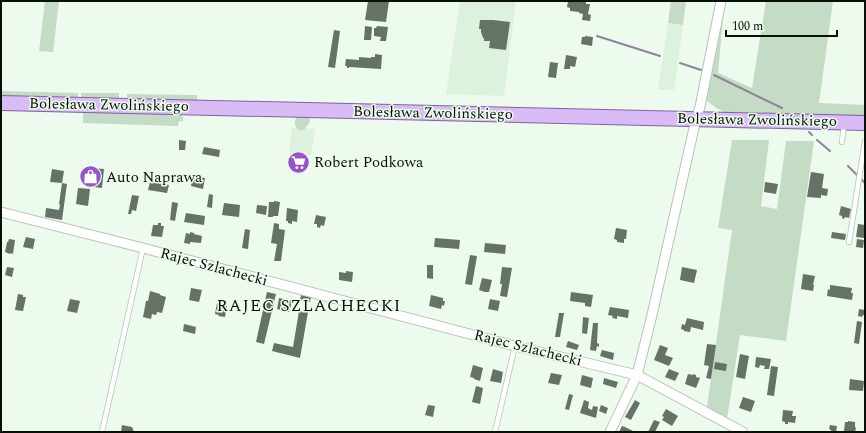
<svg xmlns="http://www.w3.org/2000/svg" width="866" height="433" viewBox="0 0 866 433" font-family="Spectral,serif">
<style>
.built{fill:#dcf2de}
.green{fill:#c4dbc5}
.lines{fill:none;stroke-linecap:round;stroke-linejoin:round}
.stream{stroke:#9083a0;stroke-width:2}
.building{fill:#657266}
.service-casing{stroke:#b6c5b7;stroke-width:6}
.minor-casing{stroke:#b6c5b7;stroke-width:11}
.primary-casing{stroke:#8062a0;stroke-width:16}
.service{stroke:#fff;stroke-width:4.5}
.minor{stroke:#fff;stroke-width:9}
.primary{stroke:#d9bbf6;stroke-width:14}
.labels{text-anchor:middle;dominant-baseline:central;stroke-width:3;stroke-linejoin:round;paint-order:stroke}
.street-label{font-size:15px;fill:#0a0f0a;stroke:#ecfbed}
.poi-label{font-size:15px;fill:#0a0f0a;stroke:#ecfbed;text-anchor:start}
.quarter-label{font-size:17px;letter-spacing:1px;fill:#0a0f0a;stroke:#ecfbed}
</style>
<rect width="100%" height="100%" fill="#ecfbed"/>
<!-- built -->
<g class="built">
<path d="M 460,1 L 516,1 L 504,96 L 446,94 Z"/>
<path d="M 668,23 L 683,25 L 674,90 L 658,90 Z"/>
<path d="M 292,128 L 315,129 L 311,155 L 304,155 L 304,157 L 296,157 L 296,154 L 289,153 Z"/>
</g>
<!-- green -->
<g class="green">
<path d="M 45,1 L 59,1 L 53,52 L 39,51 Z"/>
<path d="M 671,1 L 686,1 L 683,25 L 668,23 Z"/>
<path d="M 766,1 L 833,1 L 819,103 L 865,105 L 865,116 L 724,112 L 715,107 L 706,100 L 706,94 L 723,20 L 718,73 L 752,88 Z"/>
<path d="M 1,91 L 78,93 L 78,98 L 1,97 Z"/>
<path d="M 81,93 L 119,93 L 119,99 L 81,98 Z"/>
<path d="M 127,94 L 197,95 L 197,100 L 127,99 Z"/>
<path d="M 85,112 L 180,114 L 183,117 L 183,121 L 179,121 L 178,126 L 83,123 L 83,113 Z"/>
<path d="M 297,116 L 309,116 L 310,118 L 310,122 L 304,130 L 299,130 C 294,127 294,121 297,116 Z"/>
<path d="M 732,140 L 769,140 L 761,206 L 777,209 L 786,141 L 814,141 L 786,341 L 740,335 L 727,419 L 707,407 L 732,230 L 718,228 Z"/>
</g>
<g class="lines">
<!-- stream -->
<g class="stream">
<path d="M 597,36 L 660,56"/>
<path d="M 680,63 L 701,70"/>
<path d="M 714,75 L 782,108"/>
<path d="M 809,132 L 812,135"/>
<path d="M 817,140 L 830,151"/>
<path d="M 848,166 L 865,183"/>
</g>
</g>
<!-- building -->
<g class="building">
<path d="M 368,1 L 389,1 L 386,22 L 365,20 Z"/>
<path d="M 568,1 L 586,1 L 586,4 L 590,4 L 588,14 L 591,15 L 590,21 L 582,20 L 583,14 L 579,13 L 579,12 L 570,11 L 570,8 L 567,7 Z"/>
<path d="M 480,20 L 493,20 L 510,22 L 506,50 L 489,48 L 490,41 L 484,41 L 484,38 L 483,38 L 481,32 L 481,29 L 479,29 Z"/>
<path d="M 365,26 L 372,27 L 371,40 L 364,40 Z"/>
<path d="M 377,26 L 388,27 L 386,41 L 380,41 L 381,37 L 374,36 L 374,28 L 376,28 Z"/>
<path d="M 334,30 L 340,31 L 335,68 L 328,67 Z"/>
<path d="M 585,36 L 593,37 L 592,46 L 581,44 L 582,37 L 585,37 Z"/>
<path d="M 375,54 L 382,55 L 381,69 L 349,67 L 349,68 L 347,68 L 347,66 L 345,66 L 346,59 L 359,60 L 359,57 L 371,58 L 371,57 L 375,57 Z"/>
<path d="M 566,55 L 577,57 L 575,67 L 570,66 L 570,69 L 564,69 Z"/>
<path d="M 550,62 L 558,63 L 556,78 L 548,77 Z"/>
<path d="M 179,140 L 186,141 L 185,150 L 179,150 Z"/>
<path d="M 204,147 L 220,150 L 219,157 L 202,154 Z"/>
<path d="M 296,157 L 304,157 L 303,167 L 295,166 Z"/>
<path d="M 84,167 L 104,169 L 102,188 L 84,186 L 85,174 L 83,174 Z"/>
<path d="M 52,169 L 64,171 L 62,183 L 67,184 L 62,220 L 45,217 L 46,208 L 59,210 L 60,205 L 59,204 L 62,183 L 50,182 Z"/>
<path d="M 811,172 L 824,174 L 822,188 L 828,189 L 827,196 L 821,195 L 821,198 L 807,197 Z"/>
<path d="M 193,176 L 205,178 L 203,189 L 191,186 Z"/>
<path d="M 150,182 L 169,185 L 167,193 L 148,190 Z"/>
<path d="M 765,182 L 778,184 L 776,194 L 764,192 Z"/>
<path d="M 78,188 L 90,189 L 88,206 L 76,204 Z"/>
<path d="M 209,194 L 213,195 L 212,208 L 207,207 Z"/>
<path d="M 132,195 L 139,196 L 136,211 L 132,210 L 131,214 L 128,214 Z"/>
<path d="M 274,201 L 280,202 L 278,216 L 273,216 L 273,217 L 268,217 L 269,202 L 274,202 Z"/>
<path d="M 172,202 L 178,203 L 175,221 L 170,220 Z"/>
<path d="M 224,203 L 240,205 L 239,217 L 222,215 Z"/>
<path d="M 257,205 L 267,206 L 266,215 L 256,213 Z"/>
<path d="M 841,206 L 851,209 L 849,218 L 845,217 L 844,219 L 842,218 L 842,216 L 839,215 Z"/>
<path d="M 287,208 L 298,210 L 297,222 L 292,221 L 292,224 L 288,223 L 288,221 L 286,221 Z"/>
<path d="M 186,213 L 205,216 L 204,225 L 184,222 Z"/>
<path d="M 316,215 L 326,217 L 324,226 L 321,225 L 320,228 L 317,227 L 317,224 L 314,224 Z"/>
<path d="M 158,223 L 161,223 L 161,226 L 164,226 L 162,237 L 151,236 L 153,225 L 158,225 Z"/>
<path d="M 274,223 L 279,224 L 279,229 L 285,230 L 281,261 L 274,261 L 277,244 L 271,243 Z"/>
<path d="M 858,224 L 865,225 L 864,238 L 856,237 Z"/>
<path d="M 616,228 L 627,230 L 626,239 L 624,239 L 624,243 L 617,242 L 617,240 L 614,239 Z"/>
<path d="M 245,229 L 250,230 L 248,249 L 242,248 Z"/>
<path d="M 190,232 L 194,233 L 194,234 L 202,236 L 201,243 L 190,242 L 190,244 L 184,243 L 186,233 L 190,234 Z"/>
<path d="M 832,232 L 846,234 L 845,240 L 831,238 Z"/>
<path d="M 26,237 L 35,239 L 33,249 L 23,247 Z"/>
<path d="M 435,238 L 460,240 L 459,249 L 434,247 Z"/>
<path d="M 9,239 L 15,240 L 13,254 L 11,253 L 10,254 L 5,252 L 7,242 L 8,242 Z"/>
<path d="M 857,239 L 864,240 L 863,248 L 856,247 Z"/>
<path d="M 485,243 L 506,245 L 505,254 L 484,252 Z"/>
<path d="M 470,255 L 477,256 L 472,285 L 465,284 Z"/>
<path d="M 427,265 L 433,265 L 433,279 L 427,278 Z"/>
<path d="M 7,267 L 14,268 L 12,277 L 5,275 Z"/>
<path d="M 502,267 L 512,268 L 507,297 L 500,296 L 502,284 L 500,284 Z"/>
<path d="M 682,267 L 697,270 L 694,283 L 680,280 Z"/>
<path d="M 346,271 L 353,272 L 352,282 L 339,280 L 339,272 L 346,273 Z"/>
<path d="M 803,274 L 815,276 L 813,285 L 814,285 L 813,291 L 801,289 Z"/>
<path d="M 482,278 L 492,280 L 489,292 L 485,292 L 479,290 Z"/>
<path d="M 830,285 L 852,288 L 851,293 L 853,293 L 852,300 L 827,296 L 828,289 L 830,290 Z"/>
<path d="M 191,288 L 202,290 L 199,302 L 189,300 Z"/>
<path d="M 150,291 L 160,294 L 160,295 L 166,297 L 162,313 L 157,312 L 156,315 L 152,314 L 151,319 L 143,317 L 146,301 L 148,301 Z"/>
<path d="M 267,292 L 276,294 L 264,344 L 256,342 Z"/>
<path d="M 571,292 L 593,295 L 591,307 L 585,306 L 585,303 L 570,301 Z"/>
<path d="M 18,294 L 23,295 L 23,297 L 26,297 L 23,311 L 15,310 Z"/>
<path d="M 301,295 L 311,297 L 310,302 L 300,300 Z"/>
<path d="M 431,295 L 443,298 L 443,301 L 445,301 L 444,306 L 442,305 L 441,309 L 429,306 Z"/>
<path d="M 279,298 L 292,301 L 289,312 L 277,309 Z"/>
<path d="M 70,299 L 80,301 L 77,313 L 67,311 Z"/>
<path d="M 490,299 L 500,301 L 498,311 L 488,309 Z"/>
<path d="M 217,303 L 227,306 L 225,317 L 218,316 L 219,315 L 215,314 Z"/>
<path d="M 610,307 L 629,310 L 628,318 L 617,316 L 617,319 L 612,318 L 613,316 L 608,315 Z"/>
<path d="M 859,309 L 865,310 L 865,315 L 863,315 L 862,317 L 858,316 Z"/>
<path d="M 299,311 L 308,312 L 300,358 L 272,351 L 274,343 L 293,347 Z"/>
<path d="M 559,313 L 564,313 L 560,337 L 555,337 Z"/>
<path d="M 583,317 L 589,318 L 587,334 L 582,333 Z"/>
<path d="M 687,318 L 704,322 L 703,330 L 691,327 L 690,332 L 684,331 L 684,330 L 681,329 L 682,324 L 685,325 Z"/>
<path d="M 857,321 L 862,322 L 859,344 L 854,343 Z"/>
<path d="M 593,323 L 598,323 L 597,343 L 599,344 L 599,347 L 597,346 L 596,351 L 590,350 Z"/>
<path d="M 184,324 L 196,327 L 195,334 L 183,331 Z"/>
<path d="M 568,341 L 579,345 L 577,350 L 566,347 Z"/>
<path d="M 707,344 L 716,345 L 711,379 L 706,378 L 709,366 L 704,365 Z"/>
<path d="M 660,345 L 668,348 L 665,355 L 673,358 L 669,366 L 654,360 Z"/>
<path d="M 602,350 L 614,353 L 613,360 L 600,356 Z"/>
<path d="M 740,354 L 749,356 L 745,379 L 736,377 Z"/>
<path d="M 756,357 L 771,359 L 769,369 L 764,369 L 765,366 L 760,365 L 759,368 L 755,367 Z"/>
<path d="M 715,362 L 727,364 L 726,371 L 714,369 Z"/>
<path d="M 473,365 L 483,368 L 480,381 L 474,379 L 474,378 L 470,377 Z"/>
<path d="M 771,366 L 778,367 L 774,396 L 767,395 Z"/>
<path d="M 493,369 L 503,372 L 501,383 L 490,381 Z"/>
<path d="M 669,369 L 679,373 L 675,381 L 665,377 Z"/>
<path d="M 551,373 L 562,375 L 559,385 L 548,383 Z"/>
<path d="M 688,374 L 693,375 L 693,374 L 696,375 L 696,377 L 700,378 L 696,388 L 685,384 Z"/>
<path d="M 582,375 L 593,378 L 591,388 L 580,385 Z"/>
<path d="M 604,378 L 618,382 L 616,388 L 603,384 Z"/>
<path d="M 850,379 L 864,381 L 863,391 L 849,390 Z"/>
<path d="M 476,386 L 483,388 L 480,404 L 472,402 Z"/>
<path d="M 569,394 L 573,395 L 569,410 L 565,409 Z"/>
<path d="M 743,397 L 755,401 L 751,412 L 739,408 Z"/>
<path d="M 584,400 L 589,402 L 588,408 L 592,410 L 593,406 L 598,407 L 596,418 L 580,413 Z"/>
<path d="M 635,400 L 640,403 L 631,420 L 625,417 Z"/>
<path d="M 428,405 L 435,406 L 433,417 L 425,415 Z"/>
<path d="M 601,405 L 608,408 L 606,414 L 599,411 Z"/>
<path d="M 666,409 L 678,416 L 672,426 L 662,420 L 664,417 L 662,416 Z"/>
<path d="M 783,410 L 793,411 L 792,416 L 796,416 L 795,423 L 788,422 L 788,424 L 785,424 L 785,422 L 782,421 Z"/>
<path d="M 654,420 L 660,422 L 655,432 L 648,432 Z"/>
<path d="M 848,421 L 855,422 L 855,427 L 856,428 L 855,432 L 844,431 L 845,422 L 848,422 Z"/>
<path d="M 122,425 L 132,427 L 134,432 L 121,432 Z"/>
<path d="M 830,425 L 837,426 L 836,432 L 831,432 L 831,430 L 829,429 Z"/>
<path d="M 622,426 L 625,427 L 635,432 L 619,432 Z"/>
</g>
<g class="lines">
<defs>
<g id="service">
<path d="M 842,142 L 844,124"/>
<path d="M 849,242 L 865,141"/>
<path d="M 102,432 L 143,248"/>
<path d="M 495,432 L 515,346"/>
</g>
<g id="minor">
<path d="M 1,212 L 143,248 L 515,346 L 637,375 L 743,432"/>
<path d="M 610,432 L 637,375 L 652,315 L 696,119 L 700,107 L 721,1"/>
</g>
<path id="primary" d="M 1,103 L 865,123"/>
</defs>
<!-- service casing -->
<use href="#service" class="service-casing"/>
<!-- minor casing -->
<use href="#minor" class="minor-casing"/>
<!-- primary casing -->
<use href="#primary" class="primary-casing"/>
<!-- service -->
<use href="#service" class="service"/>
<!-- minor -->
<use href="#minor" class="minor"/>
<!-- primary -->
<use href="#primary" class="primary"/>
</g>
<!-- icons -->
<defs>
<symbol id="supermarket-disc" viewBox="-11 -11 22 22"><circle r="9.5" fill="#9455cb" stroke="#ecfbed"/><path d="M-6-5.5h2.5l.6 2H6L4.5 2H-2.5L-4.4-4H-6ZM-1.5 3.2a1.3 1.3 0 1 0 .1 0ZM3 3.2a1.3 1.3 0 1 0 .1 0Z" fill="#fff"/></symbol>
<symbol id="shop-disc" viewBox="-11 -11 22 22"><circle r="9.5" fill="#9455cb" stroke="#ecfbed"/><path d="M-5-2.5h2.3a2.7 3.5 0 0 1 5.4 0H5L5.5 6h-11ZM-1.5-2.5h3a1.5 2.3 0 0 0-3 0Z" fill="#fff"/></symbol>
</defs>
<g fill-rule="evenodd">
<use href="#supermarket-disc" x="286" y="150" width="25" height="25"/>
<use href="#shop-disc" x="78" y="164" width="25" height="25"/>
</g>
<g class="labels">
<!-- street labels -->
<g class="street-label">
<text transform="translate(109 105) rotate(1)">Bolesława Zwolińskiego</text>
<text transform="translate(433 113) rotate(1)">Bolesława Zwolińskiego</text>
<text transform="translate(757 120) rotate(1)">Bolesława Zwolińskiego</text>
<text transform="translate(214 267) rotate(15)">Rajec Szlachecki</text>
<text transform="translate(528 348) rotate(14)">Rajec Szlachecki</text>
</g>
<!-- poi labels -->
<g class="poi-label">
<text x="314" y="162">Robert Podkowa</text>
<text x="106" y="177">Auto Naprawa</text>
</g>
<!-- quarter labels -->
<g class="quarter-label">
<text x="309" y="306">RAJEC SZLACHECKI</text>
</g>
</g>
<!-- border -->
<rect width="866" height="433" fill="none" stroke="#0a0f0a" stroke-width="4"/>
<!-- scale -->
<path d="M726 30v6h111v-6" fill="none" stroke="#0a0f0a" stroke-width="2"/>
<text x="732" y="30" font-size="12" fill="#0a0f0a" stroke="#ecfbed" stroke-width="3" paint-order="stroke">100 m</text>
</svg>
